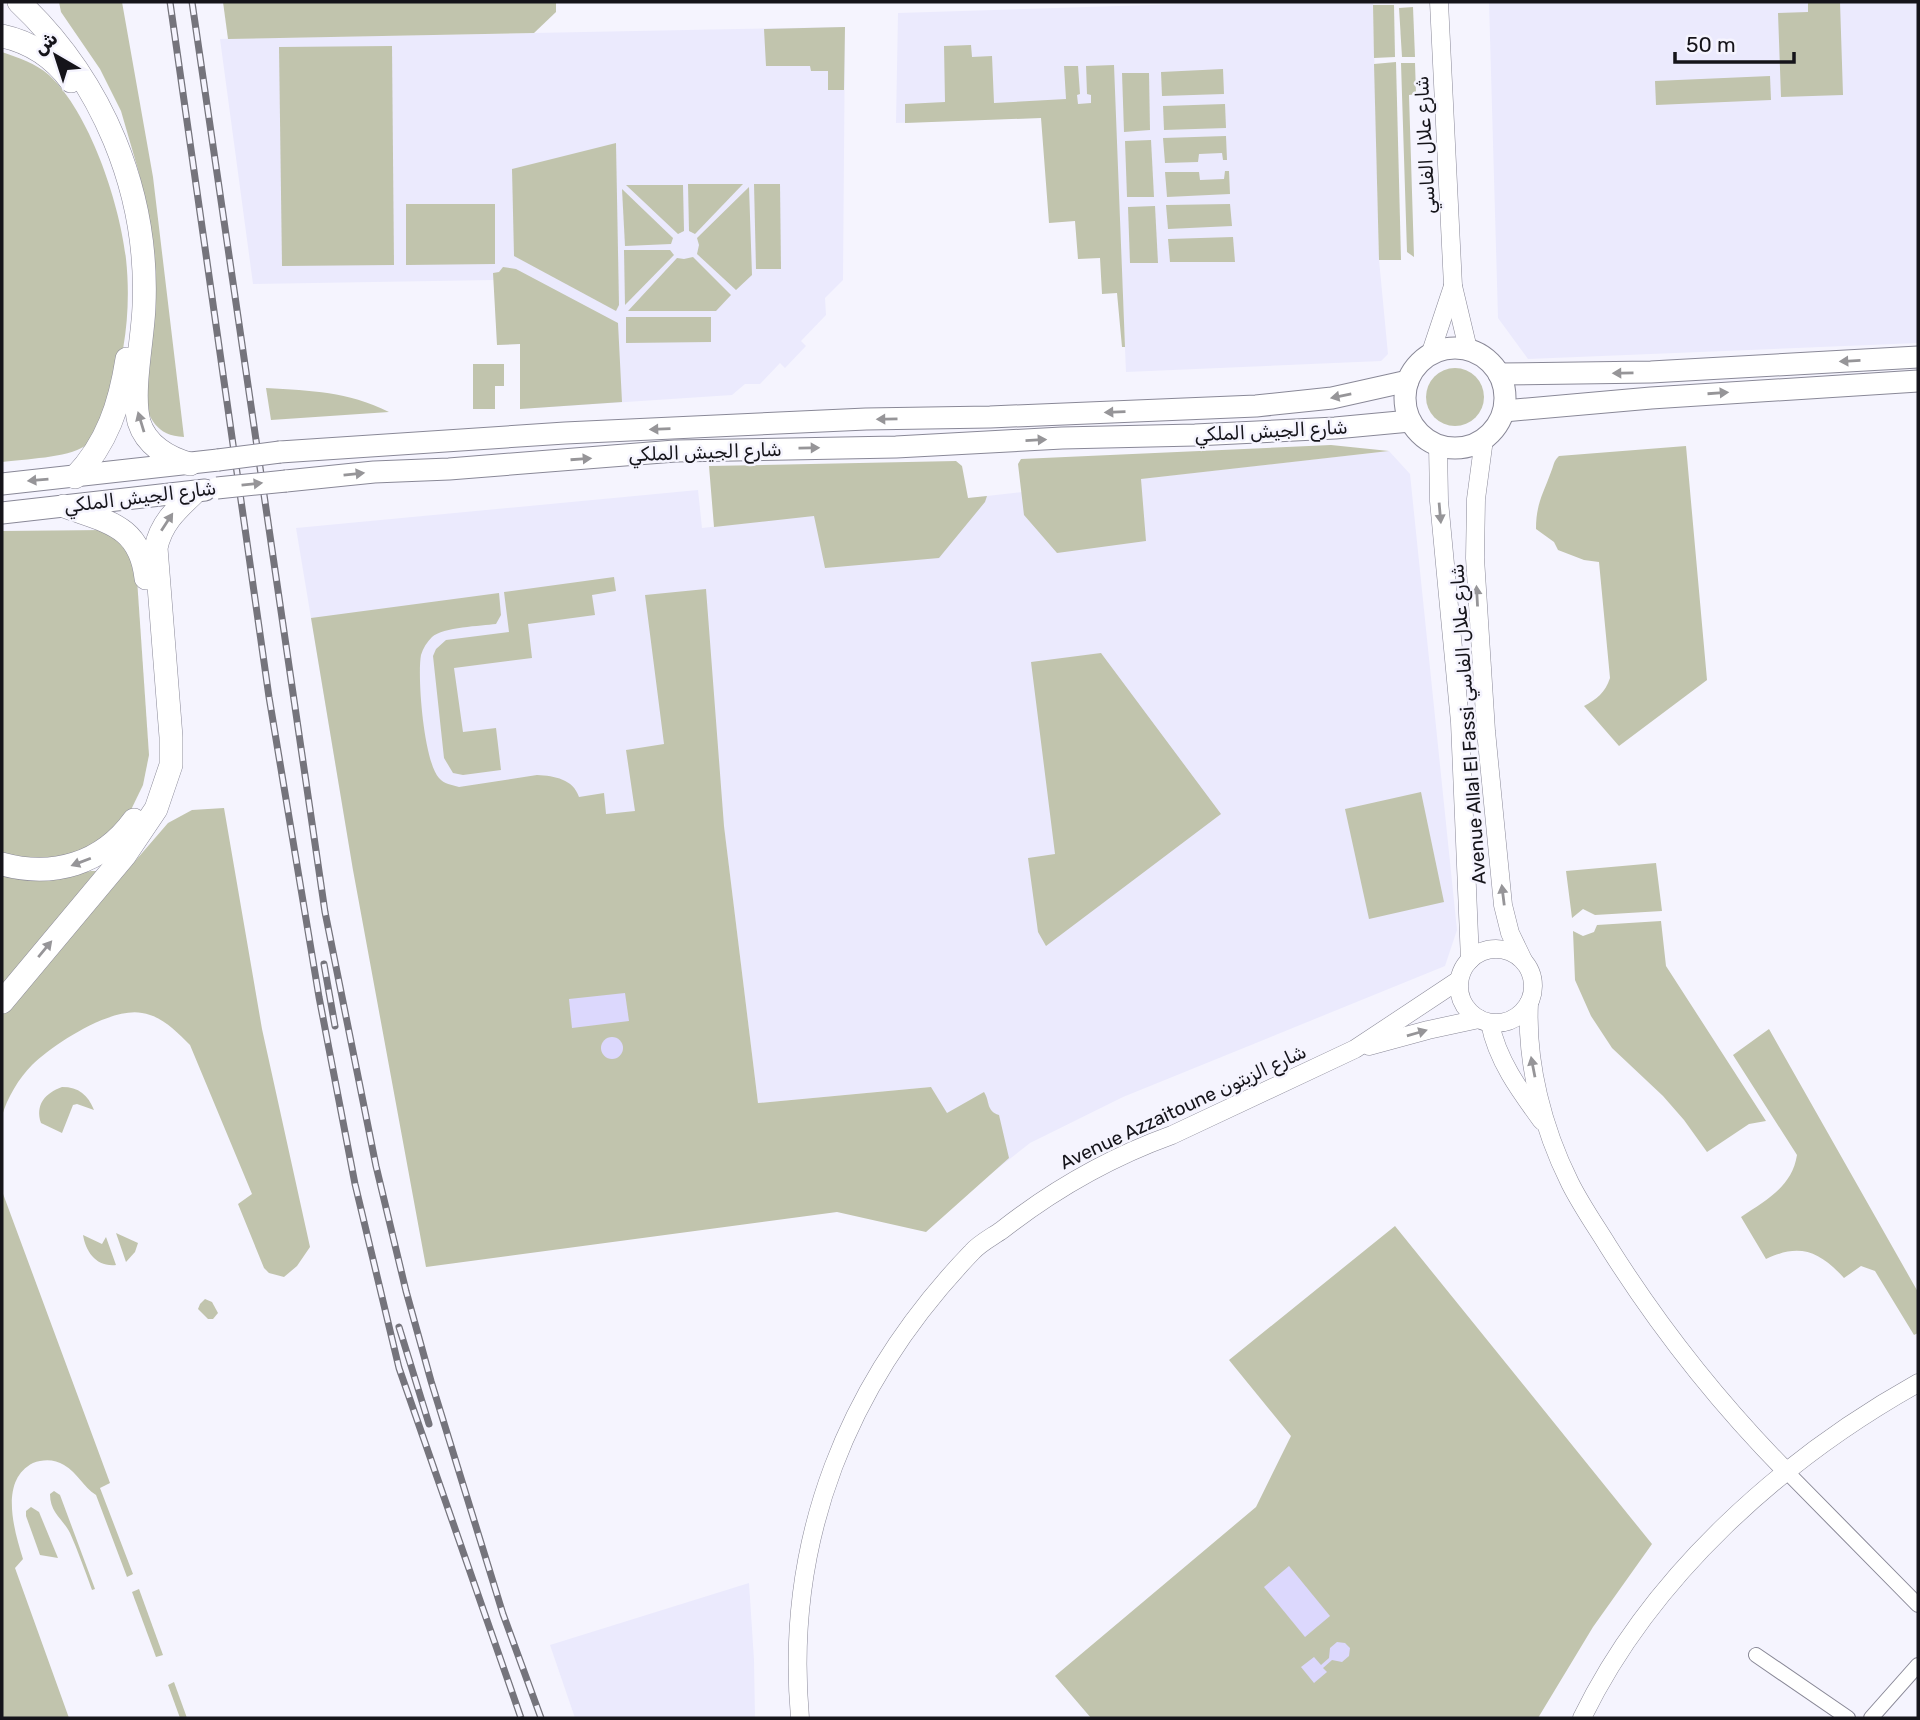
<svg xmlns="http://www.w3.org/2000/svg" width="1920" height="1720" viewBox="0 0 1920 1720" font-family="Rubik,Cairo,sans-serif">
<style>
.built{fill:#ebeafd}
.green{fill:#c1c4ad}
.water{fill:#dcd8fd}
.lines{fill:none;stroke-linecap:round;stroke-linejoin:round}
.minor-casing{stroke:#898897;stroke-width:16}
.tertiary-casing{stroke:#898897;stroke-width:19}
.primary-casing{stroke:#898897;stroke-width:23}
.trunk-casing{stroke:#898897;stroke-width:24}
.minor{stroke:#fff;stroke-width:14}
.tertiary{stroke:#fff;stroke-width:18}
.primary{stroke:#fff;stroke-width:21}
.trunk{stroke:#fff;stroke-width:23}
.rail-casing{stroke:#75747c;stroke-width:7}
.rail{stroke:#f5f4fe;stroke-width:4.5;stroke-dasharray:13;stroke-linecap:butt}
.primary-bridge-casing{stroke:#898897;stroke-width:23;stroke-linecap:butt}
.primary-bridge{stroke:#fff;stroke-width:21}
.oneway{fill:#969598}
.labels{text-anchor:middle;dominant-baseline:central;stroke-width:5;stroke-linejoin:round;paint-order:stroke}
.street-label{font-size:19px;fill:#15141a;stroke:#f5f4fe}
</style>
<rect width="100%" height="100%" fill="#f5f4fe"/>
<!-- built -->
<g class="built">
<path d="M 1244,2 L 1373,2 L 1379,260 L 1388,354 L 1381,361 L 1126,372 L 1115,115 L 896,123 L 898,13 Z"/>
<path d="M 1489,2 L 1918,2 L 1918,343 L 1528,359 L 1498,318 Z"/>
<path d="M 845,27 L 843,280 L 825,298 L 826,315 L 801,341 L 806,346 L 785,368 L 780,363 L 760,384 L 745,384 L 732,395 L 520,409 L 520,344 L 497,345 L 494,280 L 253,284 L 220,39 Z"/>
<path d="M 1389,451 L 1410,474 L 1457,930 L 1445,966 L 1123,1097 L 1030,1143 L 984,1179 L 931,1087 L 758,1103 L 724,827 L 353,870 L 296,528 L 698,490 L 702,528 Z"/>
<path d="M 749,1583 L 754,1660 L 755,1718 L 575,1718 L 550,1645 Z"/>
</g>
<!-- green -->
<g class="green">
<path d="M 59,2 L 122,2 L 153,177 L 184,437 C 156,436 149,418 142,394 L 147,221 L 139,173 L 121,111 L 100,69 L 61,12 Z"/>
<path d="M 223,2 L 556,2 L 556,12 L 534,33 L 228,39 Z"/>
<path d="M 1808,2 L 1840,2 L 1843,95 L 1781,97 L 1778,13 L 1808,12 Z"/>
<path d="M 1373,5 L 1394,5 L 1395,57 L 1374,58 Z"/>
<path d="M 1413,7 L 1415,57 L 1402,57 L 1399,8 Z"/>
<path d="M 845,27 L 844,90 L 828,90 L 828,71 L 811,71 L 810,66 L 766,66 L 764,29 Z"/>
<path d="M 971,45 L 972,57 L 992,56 L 994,103 L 1066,99 L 1064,66 L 1078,66 L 1080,94 L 1077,95 L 1078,104 L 1091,103 L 1091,95 L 1087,94 L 1086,66 L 1114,65 L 1125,347 L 1122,347 L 1117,293 L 1102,294 L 1100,258 L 1078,259 L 1075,221 L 1049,223 L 1041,118 L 905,123 L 905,104 L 945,102 L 944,46 Z"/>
<path d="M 392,46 L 394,265 L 282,266 L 279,47 Z"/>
<path d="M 2,52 C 19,58 35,63 49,75 C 90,113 120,204 126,259 C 131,305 126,356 109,400 C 103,415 99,437 85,446 C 67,458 24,459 2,462 Z"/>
<path d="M 1396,62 L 1401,260 L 1379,260 L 1374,64 Z"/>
<path d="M 1401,63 L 1415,63 L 1416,94 L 1409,95 L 1414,257 L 1407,252 Z"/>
<path d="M 1223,69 L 1224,94 L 1162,96 L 1161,72 Z"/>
<path d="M 1122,73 L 1149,73 L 1150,130 L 1124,132 Z"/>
<path d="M 1770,76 L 1771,100 L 1656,105 L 1655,81 Z"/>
<path d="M 1225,104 L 1226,128 L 1164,130 L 1163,106 Z"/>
<path d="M 1226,136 L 1227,160 L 1223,160 L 1222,153 L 1199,154 L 1198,162 L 1165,163 L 1163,138 Z"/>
<path d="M 1151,140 L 1154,197 L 1127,197 L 1125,141 Z"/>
<path d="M 616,143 L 619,305 L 616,311 L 514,256 L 512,169 Z"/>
<path d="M 1225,171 L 1229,171 L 1230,194 L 1167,197 L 1165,172 L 1199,172 L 1200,180 L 1224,179 Z"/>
<path d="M 688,184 L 743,184 L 695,234 L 689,231 Z"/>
<path d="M 754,184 L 780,184 L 781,269 L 756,269 Z"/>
<path d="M 626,185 L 683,185 L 684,231 L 678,234 Z"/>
<path d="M 749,187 L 752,275 L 736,290 L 697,254 L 699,245 L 697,238 Z"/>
<path d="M 622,189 L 673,238 L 671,244 L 625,246 Z"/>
<path d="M 406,204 L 495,204 L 495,264 L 406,265 Z"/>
<path d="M 1230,204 L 1232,226 L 1168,229 L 1166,205 Z"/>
<path d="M 1155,206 L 1158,263 L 1130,263 L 1128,207 Z"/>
<path d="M 1233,237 L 1235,262 L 1170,262 L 1168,239 Z"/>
<path d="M 624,250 L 670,250 L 674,255 L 625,305 Z"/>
<path d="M 693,257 L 731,295 L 716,311 L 628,311 L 677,258 L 684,259 Z"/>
<path d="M 503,267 L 516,269 L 618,323 L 622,402 L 520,409 L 520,344 L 497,345 L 493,273 L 499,272 Z"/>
<path d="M 626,317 L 711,317 L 711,342 L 626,343 Z"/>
<path d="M 473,364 L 504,364 L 504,386 L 495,386 L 495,409 L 473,409 Z"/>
<circle cx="1455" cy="397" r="29"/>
<path d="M 266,388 C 313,391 346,391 389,412 L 271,420 Z"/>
<path d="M 1331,445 L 1389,451 L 1141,479 L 1146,541 L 1057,553 L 1024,515 L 1018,464 L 1021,459 Z"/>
<path d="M 1686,446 L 1707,680 L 1619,746 L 1584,706 C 1597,699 1605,693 1610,678 L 1599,562 L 1584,560 L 1558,550 L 1554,542 L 1536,529 C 1536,504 1543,494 1551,472 C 1554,465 1553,462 1559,456 Z"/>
<path d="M 956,461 L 962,466 L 968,498 L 987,496 L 985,502 L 939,558 L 825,568 L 814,516 L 714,527 L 709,466 Z"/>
<path d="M 105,530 L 128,550 L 137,579 L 149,755 L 143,785 L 128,816 L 114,831 L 70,858 L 43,862 L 2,854 L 2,531 Z"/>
<path d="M 614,577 L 616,591 L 592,595 L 595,615 L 528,624 L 532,658 L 454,668 L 463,732 L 496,728 L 501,770 L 463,775 L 453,773 L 444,758 L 433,656 L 436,649 L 446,640 L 509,632 L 504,592 Z"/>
<path d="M 706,589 L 724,826 L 758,1103 L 931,1087 L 947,1113 L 984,1092 C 990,1101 986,1111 999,1115 L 1009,1158 L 926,1232 L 837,1212 L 426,1267 L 353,870 L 311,618 L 499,593 L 501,615 L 496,624 C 481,626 443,627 432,637 C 427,642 423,648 421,655 C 417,677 424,762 439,778 C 444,784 452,785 459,787 L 537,775 C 555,776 573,779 579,797 L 604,793 L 606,814 L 635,811 L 626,750 L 664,744 L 645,595 Z"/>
<path d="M 1101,653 L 1221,814 L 1046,946 L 1038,932 L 1028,858 L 1055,854 L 1031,662 Z"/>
<path d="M 1421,792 L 1444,902 L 1369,919 L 1345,809 Z"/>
<path d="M 224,808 L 262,1029 L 310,1247 L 297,1266 L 284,1277 L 269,1273 L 264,1268 L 238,1204 L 252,1194 L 190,1045 C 176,1031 162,1016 142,1013 C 110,1007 54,1044 32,1065 C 19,1078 7,1098 2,1116 L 2,1015 L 168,823 L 192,810 Z"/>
<path d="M 1656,863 L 1662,911 L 1595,915 L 1583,909 L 1572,918 L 1566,871 Z"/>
<path d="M 91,871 L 99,871 L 2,989 L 2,874 L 63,877 Z"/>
<path d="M 1661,921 L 1666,966 L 1766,1121 L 1749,1124 L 1707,1152 L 1684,1120 L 1663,1096 L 1612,1048 L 1591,1016 L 1575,980 L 1573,931 L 1583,936 L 1594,932 L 1597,925 Z"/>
<path d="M 1769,1029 L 1918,1292 L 1918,1333 L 1914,1335 L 1875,1271 L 1861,1266 L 1844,1278 C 1819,1251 1800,1243 1766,1259 L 1741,1217 C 1766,1200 1792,1187 1797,1155 L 1733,1055 Z"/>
<path d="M 62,1087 C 79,1087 88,1095 94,1110 L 77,1104 L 73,1105 L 62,1133 L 41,1123 C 35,1105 45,1093 62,1087 Z"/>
<path d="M 2,1191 L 110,1483 L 100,1488 L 133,1574 L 127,1577 L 96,1495 C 83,1487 78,1473 64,1465 C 55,1459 43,1459 33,1463 C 0,1480 13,1527 23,1559 L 15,1568 L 69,1718 L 2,1718 Z"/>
<path d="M 1395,1226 L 1652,1544 L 1593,1627 L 1538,1718 L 1091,1718 L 1055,1676 L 1256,1507 L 1291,1436 L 1229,1360 Z"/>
<path d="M 116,1233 L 138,1243 L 135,1252 L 126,1262 Z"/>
<path d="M 83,1235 L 102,1244 L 106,1237 L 116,1265 C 96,1267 86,1252 83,1235 Z"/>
<path d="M 205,1299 L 212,1302 L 218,1313 L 213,1319 L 208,1319 L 198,1309 L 200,1304 Z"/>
<path d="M 54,1491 L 60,1495 L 95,1589 L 92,1590 C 85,1571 78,1551 70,1533 C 63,1519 50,1513 50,1494 Z"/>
<path d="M 31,1507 L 39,1512 L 58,1558 L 40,1555 L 26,1516 L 26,1511 Z"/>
<path d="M 139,1589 L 163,1655 L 156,1657 L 132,1592 Z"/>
<path d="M 174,1682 L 187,1718 L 180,1718 L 168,1685 Z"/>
</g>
<!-- water -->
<g class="water">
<path d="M 625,993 L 629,1021 L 572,1028 L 569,999 Z"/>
<circle cx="612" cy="1048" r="11"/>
<path d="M 1289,1566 L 1330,1616 L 1305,1637 L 1264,1587 Z"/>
<path d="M 1337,1642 L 1345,1643 L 1350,1648 L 1349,1656 L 1342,1662 L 1332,1660 L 1323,1668 L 1327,1672 L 1314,1683 L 1301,1667 L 1314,1657 L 1321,1665 L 1329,1658 L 1330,1648 Z"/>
</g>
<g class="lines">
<defs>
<g id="minor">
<path d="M 1786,1471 L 1918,1605"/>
<path d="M 1756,1655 L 1848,1718"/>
<path d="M 1871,1718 L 1918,1665"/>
</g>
<g id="tertiary">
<path d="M 1439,2 L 1453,286 L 1468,349"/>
<path d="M 1430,355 L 1453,286"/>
<path d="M 1484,439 L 1476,499 L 1475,558 L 1486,731 L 1503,905 L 1510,933 L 1523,960"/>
<path d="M 1438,445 L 1439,501 L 1460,722 L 1470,960"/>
<circle cx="1496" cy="986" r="37"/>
<path d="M 1529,1003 C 1526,1064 1543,1129 1570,1183 C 1581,1205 1595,1225 1608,1246 C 1659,1327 1719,1403 1786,1471"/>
<path d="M 1490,1023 C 1497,1060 1520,1091 1542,1121"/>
<path d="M 1369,1046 L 1428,1030 L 1479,1019"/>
<path d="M 800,1718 C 784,1539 848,1381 972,1252 C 980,1243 992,1237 1002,1230 C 1053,1190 1111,1157 1172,1135 L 1355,1049 L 1459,980"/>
<path d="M 1582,1718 C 1651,1576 1782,1459 1918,1383"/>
</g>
<g id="primary">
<circle cx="1455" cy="398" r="50"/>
<path d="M 1499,374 L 1651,372 L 1918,357"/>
<path d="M 1504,411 L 1651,398 L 1918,381"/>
<path d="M 280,452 L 565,433 L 866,419 L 990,417 L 1256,406 L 1332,398 L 1408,381"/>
<path d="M 286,481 L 374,472 L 449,469 L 675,451 L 896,447 L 1062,438 L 1195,435 L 1335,428 L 1410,421"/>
<path d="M 2,484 L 218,460"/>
<path d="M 2,513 L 205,490"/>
</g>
<g id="trunk">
<path d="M 19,2 C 102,80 149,191 144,306 C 143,339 131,392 139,422 C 146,445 168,458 190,464"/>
<path d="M 2,36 C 30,42 54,58 71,81"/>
<path d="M 75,477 C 107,444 120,404 127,359"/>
<path d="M 64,506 C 107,522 140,525 146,578"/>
<path d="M 2,864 C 53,878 102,864 134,820"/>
<path d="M 2,1002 L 125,855 L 156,809 L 171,765 L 171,737 L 156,548 C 161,523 177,509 195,492"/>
</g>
</defs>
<!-- minor casing -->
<use href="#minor" class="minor-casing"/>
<!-- tertiary casing -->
<use href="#tertiary" class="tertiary-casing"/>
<!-- primary casing -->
<use href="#primary" class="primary-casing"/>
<!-- trunk casing -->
<use href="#trunk" class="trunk-casing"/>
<!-- minor -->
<use href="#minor" class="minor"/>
<!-- tertiary -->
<use href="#tertiary" class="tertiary"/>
<!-- primary -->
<use href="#primary" class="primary"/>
<!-- trunk -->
<use href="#trunk" class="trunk"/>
<defs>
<g id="rail">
<path d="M 170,2 L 269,697 L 319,997 L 355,1184 L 399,1368 L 521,1718"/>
<path d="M 192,2 L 325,912 L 376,1166 L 406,1291 L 431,1381 L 503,1614 L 541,1718"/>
<path d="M 324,964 L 335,1026"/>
<path d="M 399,1327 L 429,1424"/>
</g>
</defs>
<!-- rail casing -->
<use href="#rail" class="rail-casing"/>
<!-- rail -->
<use href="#rail" class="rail"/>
<defs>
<g id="primary-bridge">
<path d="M 218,460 L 280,452"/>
<path d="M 217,488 L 286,481"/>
</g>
</defs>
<!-- primary-bridge casing -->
<use href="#primary-bridge" class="primary-bridge-casing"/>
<!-- primary-bridge -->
<use href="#primary-bridge" class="primary-bridge"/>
</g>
<!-- one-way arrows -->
<defs><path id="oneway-solid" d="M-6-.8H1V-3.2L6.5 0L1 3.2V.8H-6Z" transform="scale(1.75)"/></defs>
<g class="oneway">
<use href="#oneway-solid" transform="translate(1850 361) rotate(177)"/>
<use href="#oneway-solid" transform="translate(1623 373) rotate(179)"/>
<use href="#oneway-solid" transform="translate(1718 393) rotate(-4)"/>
<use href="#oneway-solid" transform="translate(1341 396) rotate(169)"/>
<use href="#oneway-solid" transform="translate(1115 412) rotate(178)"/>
<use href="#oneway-solid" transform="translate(887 419) rotate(179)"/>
<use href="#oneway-solid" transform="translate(141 422) rotate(-107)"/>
<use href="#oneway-solid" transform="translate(660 429) rotate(178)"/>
<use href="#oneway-solid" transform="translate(1036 440) rotate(-3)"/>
<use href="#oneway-solid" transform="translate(809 448) rotate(-1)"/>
<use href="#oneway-solid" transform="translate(581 459) rotate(-4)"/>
<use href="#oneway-solid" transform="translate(354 474) rotate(-6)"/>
<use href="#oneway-solid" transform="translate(38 480) rotate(175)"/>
<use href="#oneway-solid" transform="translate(252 484) rotate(-6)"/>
<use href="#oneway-solid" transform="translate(1440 513) rotate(85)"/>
<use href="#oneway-solid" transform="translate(167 522) rotate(-57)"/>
<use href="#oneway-solid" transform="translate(1477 596) rotate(-93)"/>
<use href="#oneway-solid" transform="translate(81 862) rotate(159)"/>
<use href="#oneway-solid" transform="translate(1503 895) rotate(-97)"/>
<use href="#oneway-solid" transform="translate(45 949) rotate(-50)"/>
<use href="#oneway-solid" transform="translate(1417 1033) rotate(-16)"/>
<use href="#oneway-solid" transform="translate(1533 1067) rotate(-101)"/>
</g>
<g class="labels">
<!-- street labels -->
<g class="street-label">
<text transform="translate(1425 145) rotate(-93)">شارع علال الفاسي</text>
<text transform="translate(1271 431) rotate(-3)">شارع الجيش الملكي</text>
<text transform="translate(705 452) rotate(-2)">شارع الجيش الملكي</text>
<text transform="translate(140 497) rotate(-7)">شارع الجيش الملكي</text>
<text transform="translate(1468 724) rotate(-94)">Avenue Allal El Fassi شارع علال الفاسي</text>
<text transform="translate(1183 1107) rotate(-25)">Avenue Azzaitoune شارع الزيتون</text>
</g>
</g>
<!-- border -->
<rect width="1920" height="1720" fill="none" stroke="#15141a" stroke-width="7"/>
<!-- north arrow -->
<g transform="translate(56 56) rotate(321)" stroke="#f5f4fe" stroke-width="5" paint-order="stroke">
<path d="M0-5L12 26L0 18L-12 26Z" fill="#15141a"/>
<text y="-10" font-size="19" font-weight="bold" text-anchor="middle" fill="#15141a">ش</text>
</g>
<!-- scale -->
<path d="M1675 52v10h119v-10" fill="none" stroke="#15141a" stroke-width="3.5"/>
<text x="1686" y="52" font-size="21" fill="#15141a" stroke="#f5f4fe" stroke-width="5" paint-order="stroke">50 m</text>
</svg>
